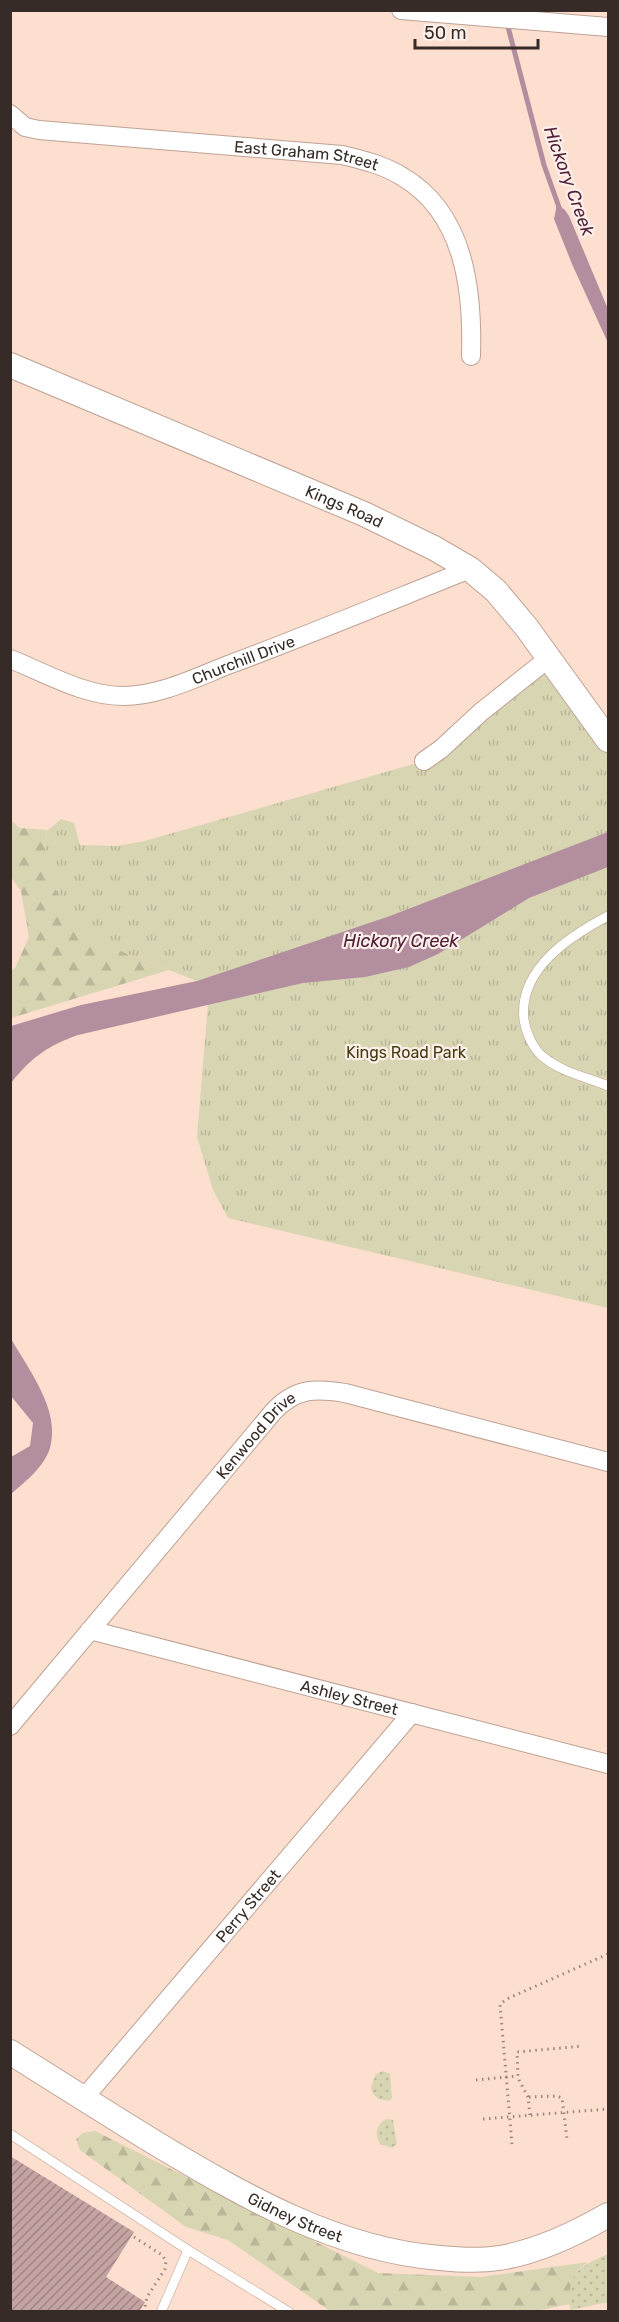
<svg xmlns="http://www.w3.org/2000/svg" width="619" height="2322" viewBox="0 0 619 2322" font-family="Rubik,sans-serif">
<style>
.grass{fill:url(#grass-dots)}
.forest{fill:url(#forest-firs)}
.park{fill:url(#park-tufts)}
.water{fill:#b38e9e}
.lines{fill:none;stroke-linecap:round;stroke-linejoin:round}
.stream{stroke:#b38e9e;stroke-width:5}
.building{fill:url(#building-hatch)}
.lane-casing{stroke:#bea294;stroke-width:10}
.street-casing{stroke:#bea294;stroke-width:20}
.secondary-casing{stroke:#bea294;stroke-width:26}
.path{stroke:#9c877d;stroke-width:3;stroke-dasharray:1.5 4.5;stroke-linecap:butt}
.lane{stroke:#fff;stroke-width:9}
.street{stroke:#fff;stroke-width:18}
.secondary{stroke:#fff;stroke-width:24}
.labels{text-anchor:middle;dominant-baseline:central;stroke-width:4.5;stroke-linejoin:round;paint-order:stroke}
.street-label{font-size:16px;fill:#362b26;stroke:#fdf0ea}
.park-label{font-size:16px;fill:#413d10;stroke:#fdf0ea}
.water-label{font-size:18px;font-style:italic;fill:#512139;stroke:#fdf0ea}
</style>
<defs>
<pattern id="grass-dots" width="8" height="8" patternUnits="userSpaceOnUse" patternTransform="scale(1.5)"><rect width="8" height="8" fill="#d7d5b2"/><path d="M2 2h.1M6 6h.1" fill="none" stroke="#b9b799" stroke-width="1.8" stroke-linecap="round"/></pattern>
<pattern id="forest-firs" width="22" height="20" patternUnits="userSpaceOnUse" patternTransform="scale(1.5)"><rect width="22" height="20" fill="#d7d5b2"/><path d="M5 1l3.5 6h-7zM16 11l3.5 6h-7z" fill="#b9b799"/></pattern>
<pattern id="park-tufts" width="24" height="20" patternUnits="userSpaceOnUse" patternTransform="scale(1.5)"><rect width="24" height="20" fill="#d7d5b2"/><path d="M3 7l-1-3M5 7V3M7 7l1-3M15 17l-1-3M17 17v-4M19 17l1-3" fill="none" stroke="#b9b799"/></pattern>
<pattern id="building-hatch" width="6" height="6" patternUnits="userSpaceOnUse" patternTransform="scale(1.5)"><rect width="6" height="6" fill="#c4a3a3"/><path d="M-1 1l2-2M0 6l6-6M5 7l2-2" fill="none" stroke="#a08585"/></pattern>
</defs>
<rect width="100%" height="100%" fill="#fddfd0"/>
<!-- grass -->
<g class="grass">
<path d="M 383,2071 L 390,2074 L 392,2097 L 391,2100 C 381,2102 372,2097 371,2087 L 376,2074 Z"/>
<path d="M 386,2119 L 393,2120 L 397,2144 L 392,2148 L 380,2144 C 374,2134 376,2125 386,2119 Z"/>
<path d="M 608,2254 L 608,2302 L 571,2310 C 559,2277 582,2265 608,2254 Z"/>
</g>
<!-- forest -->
<g class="forest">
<path d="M 11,820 L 19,828 L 47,830 L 45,852 L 108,946 L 169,970 L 11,1018 L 11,971 L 15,968 L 29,937 L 21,891 L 11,877 Z"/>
<path d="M 95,2131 L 378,2273 L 481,2277 L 588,2262 C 573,2272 567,2287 570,2304 L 531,2312 L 330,2311 L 228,2240 L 186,2227 L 80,2150 L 76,2139 L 83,2133 Z"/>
</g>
<!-- park -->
<path class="park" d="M 549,658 L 608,740 L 608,1308 L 228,1218 L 213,1190 L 197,1137 L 208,1004 L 197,981 L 108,946 L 72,917 L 51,882 L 45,852 L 47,831 L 61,819 L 74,823 L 80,845 L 117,846 L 145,841 L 424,761 Z"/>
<!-- water -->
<g class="water">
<path d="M 557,204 L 565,210 L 569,216 L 608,309 L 608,343 L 572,264 L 554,219 Z"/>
<path d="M 608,832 L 608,867 L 529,898 L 438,954 L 409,967 L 365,977 L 303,983 L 78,1035 C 47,1046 32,1057 11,1083 L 11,1026 L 81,1005 L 197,981 L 390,916 Z"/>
<path d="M 10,1337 C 28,1369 61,1410 50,1448 C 44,1467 25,1482 11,1494 L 11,1457 L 30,1446 L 33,1423 L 11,1396 Z"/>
</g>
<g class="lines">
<!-- stream -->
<path class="stream" d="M 507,23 L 544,165 L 560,210"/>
</g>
<!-- building -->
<path class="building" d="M 10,2156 L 134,2232 L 106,2277 L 145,2302 L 139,2312 L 10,2312 Z"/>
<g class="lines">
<defs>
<g id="lane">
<path d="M 608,916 C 570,936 518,969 524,1020 C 526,1032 532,1047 542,1056 C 561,1072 586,1077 608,1086"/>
<path d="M 10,2134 L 188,2250 L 289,2312"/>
<path d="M 161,2312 L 188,2250"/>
</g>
<g id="street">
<path d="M 401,10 L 608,27"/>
<path id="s1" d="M 10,114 L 25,127 L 39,130 L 342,155 C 363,160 384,165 403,177 C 465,214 473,291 471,356"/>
<path id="s2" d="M 10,659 C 46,673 84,696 123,696 C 159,696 195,678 228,665 C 309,635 390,601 470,569"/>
<path d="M 424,761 L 441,749 L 481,712 L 549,658"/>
<path id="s3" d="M 90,1630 L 608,1764"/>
<path id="s4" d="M 10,1726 L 273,1412 C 295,1388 315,1388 345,1393 L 608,1462"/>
<path id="s5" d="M 83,2099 L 412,1713"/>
</g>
<g id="secondary">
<path id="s6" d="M 10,365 L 364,514 L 434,548 L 470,569 L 496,591 L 527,628 L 608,740"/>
<path id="s7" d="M 10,2052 C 59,2083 108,2114 157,2144 C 244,2196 337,2250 440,2258 C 460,2260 480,2261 499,2258 C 538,2252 575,2234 608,2215"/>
</g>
</defs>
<!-- lane casing -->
<use href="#lane" class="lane-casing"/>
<!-- street casing -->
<use href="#street" class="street-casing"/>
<!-- secondary casing -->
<use href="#secondary" class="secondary-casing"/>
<!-- path -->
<g class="path">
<path d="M 476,2080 L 517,2076"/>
<path d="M 529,2097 L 557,2096 L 562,2098 L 567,2139"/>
<path d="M 530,2115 L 528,2097 L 518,2078 L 517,2052 L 583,2046"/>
<path d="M 483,2119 L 608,2109"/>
<path d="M 512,2144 L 500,2004 L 509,1998 L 608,1954"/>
<path d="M 134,2237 L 162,2255 L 166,2261 L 165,2269 L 147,2297 L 144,2312"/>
</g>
<!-- lane -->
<use href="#lane" class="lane"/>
<!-- street -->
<use href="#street" class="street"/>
<!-- secondary -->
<use href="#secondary" class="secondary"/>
</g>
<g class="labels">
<!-- street labels -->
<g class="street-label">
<text stroke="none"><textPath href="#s1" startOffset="303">East Graham Street</textPath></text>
<text stroke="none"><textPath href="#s6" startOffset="363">Kings Road</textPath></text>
<text stroke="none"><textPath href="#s2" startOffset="246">Churchill Drive</textPath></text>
<text stroke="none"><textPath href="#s4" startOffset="381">Kenwood Drive</textPath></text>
<text stroke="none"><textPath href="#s3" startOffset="268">Ashley Street</textPath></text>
<text stroke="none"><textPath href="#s5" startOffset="254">Perry Street</textPath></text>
<text stroke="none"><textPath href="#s7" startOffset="330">Gidney Street</textPath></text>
</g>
<!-- park labels -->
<g class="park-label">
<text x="406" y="1052">Kings Road Park</text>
</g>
<!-- water labels -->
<g class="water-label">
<text transform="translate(569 181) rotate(70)">Hickory Creek</text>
<text x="401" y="941">Hickory Creek</text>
</g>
</g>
<!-- border -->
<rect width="619" height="2322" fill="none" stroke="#362b26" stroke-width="24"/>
<!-- scale -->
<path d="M415 39v9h123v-9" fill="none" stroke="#362b26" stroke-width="3"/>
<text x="424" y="39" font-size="18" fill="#362b26" stroke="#fdf0ea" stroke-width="4.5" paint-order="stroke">50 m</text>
</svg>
